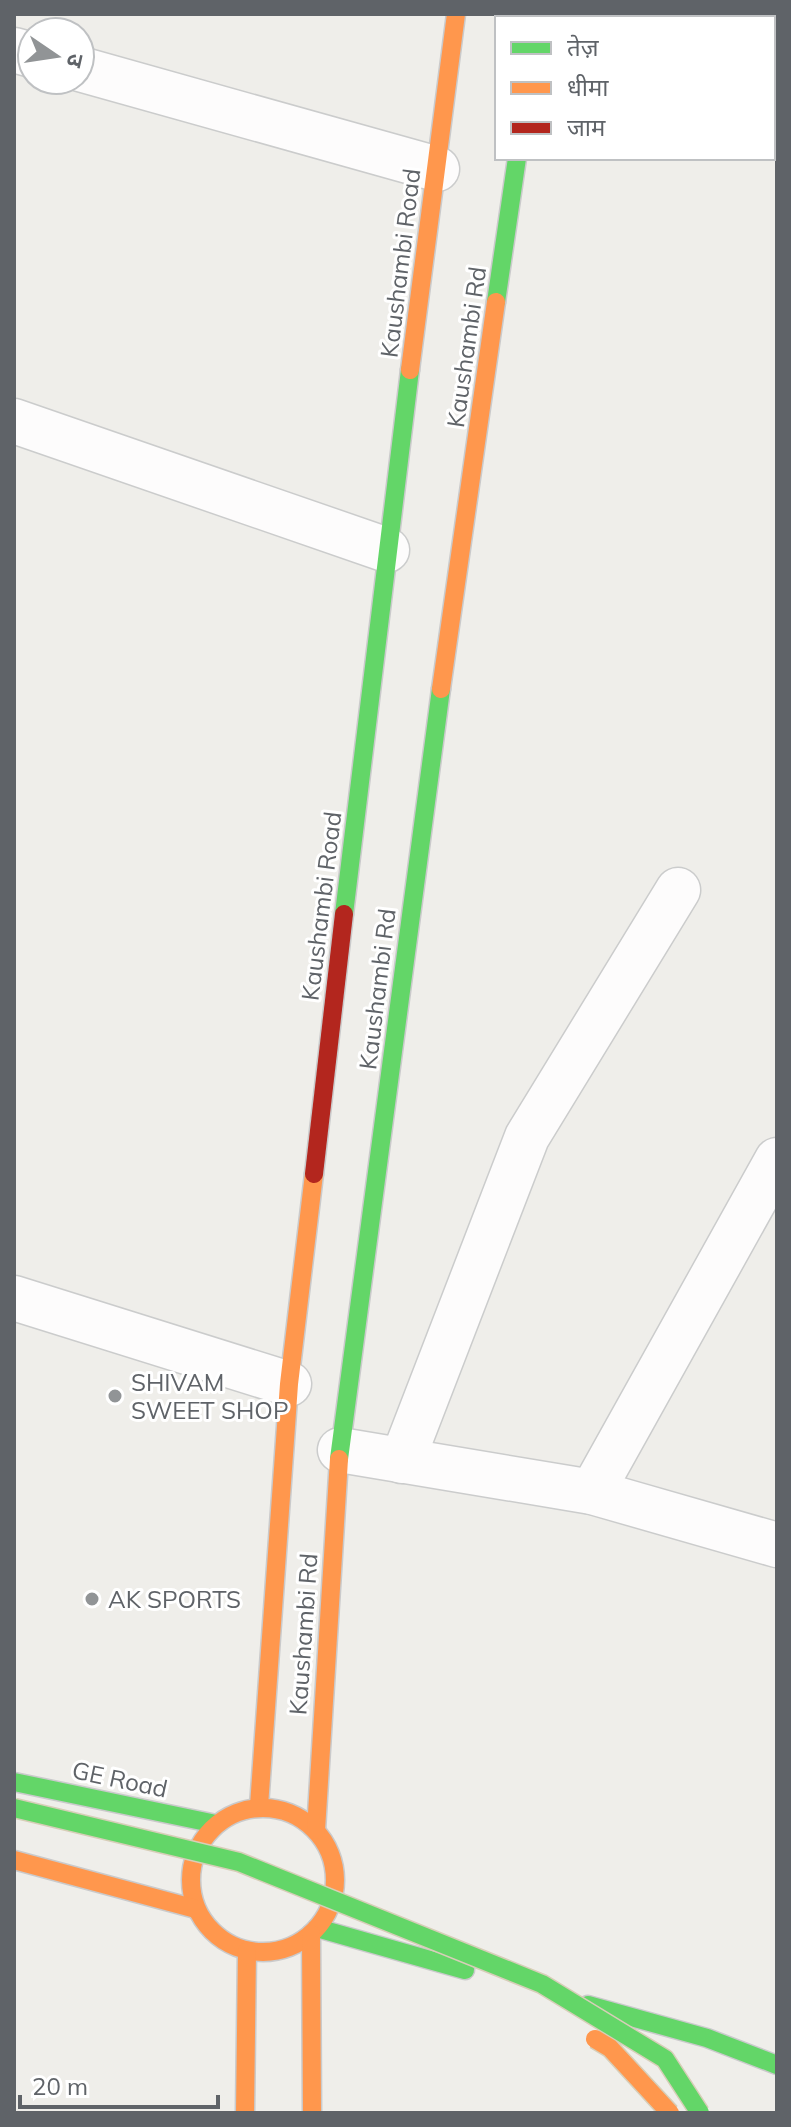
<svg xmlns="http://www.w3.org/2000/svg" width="791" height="2127" viewBox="0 0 791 2127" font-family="Mulish,'Noto Sans Devanagari',sans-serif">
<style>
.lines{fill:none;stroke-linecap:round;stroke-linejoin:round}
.street-casing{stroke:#cbcccc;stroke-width:47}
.fast-casing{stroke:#cacacb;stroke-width:21}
.slow-casing{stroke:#cacacb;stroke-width:21}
.jam-casing{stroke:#cacacb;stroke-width:21}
.street{stroke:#fdfcfc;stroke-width:44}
.fast{stroke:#63d668;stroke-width:18}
.slow{stroke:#ff974d;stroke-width:18}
.jam{stroke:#b3261e;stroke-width:18}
.fast-bridge-casing{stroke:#d7ceb8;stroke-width:21;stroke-linecap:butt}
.slow-bridge-casing{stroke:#d7ceb8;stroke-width:21;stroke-linecap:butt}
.fast-bridge{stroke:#63d668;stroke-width:18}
.slow-bridge{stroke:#ff974d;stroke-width:18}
.poi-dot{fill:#919496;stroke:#fff;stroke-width:3}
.labels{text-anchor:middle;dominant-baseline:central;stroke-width:6;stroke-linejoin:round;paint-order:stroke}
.street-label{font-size:24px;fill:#5f6368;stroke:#fff}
.poi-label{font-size:24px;fill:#5f6368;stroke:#fff;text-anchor:start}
</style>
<rect width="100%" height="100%" fill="#efeeea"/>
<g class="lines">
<defs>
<g id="street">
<path d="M 14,50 L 32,55"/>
<path d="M 80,69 L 437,169"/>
<path d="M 14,421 L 387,550"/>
<path d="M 14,1298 L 289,1384"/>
<path d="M 340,1450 L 592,1492 L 777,1545"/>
<path d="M 402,1461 L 527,1137 L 678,890"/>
<path d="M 592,1492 L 777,1160"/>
</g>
<g id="fast">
<path d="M 537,18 L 538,14"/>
<path d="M 496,302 L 517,158"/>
<path d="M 344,914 L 410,370"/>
<path d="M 339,1459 L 441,689"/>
<path d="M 14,1782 L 216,1824"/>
<path d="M 317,1928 L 465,1970"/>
<path d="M 588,2005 L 707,2038 L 777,2065"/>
</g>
<g id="slow">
<path d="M 410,370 L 456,14"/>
<path d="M 441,689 L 496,302"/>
<path d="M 259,1806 L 289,1384 L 314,1174"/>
<circle cx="263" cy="1880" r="72"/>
<path d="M 316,1830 L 339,1459"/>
<path d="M 14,1860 L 196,1909"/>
<path d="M 311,1934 L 312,2113"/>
<path d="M 245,2113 L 247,1951"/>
</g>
<path id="jam" d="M 314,1174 L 344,914"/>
</defs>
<!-- street casing -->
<use href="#street" class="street-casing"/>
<!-- fast casing -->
<use href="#fast" class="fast-casing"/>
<!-- slow casing -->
<use href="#slow" class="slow-casing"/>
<!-- jam casing -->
<use href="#jam" class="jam-casing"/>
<!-- street -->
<use href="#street" class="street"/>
<!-- fast -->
<use href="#fast" class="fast"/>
<!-- slow -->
<use href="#slow" class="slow"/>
<!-- jam -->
<use href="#jam" class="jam"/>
<defs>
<path id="fast-bridge" d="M 14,1808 L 239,1862 L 542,1984 L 665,2059 L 700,2113"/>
<path id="slow-bridge" d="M 595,2039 L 610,2048 L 670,2113"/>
</defs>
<!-- fast-bridge casing -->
<use href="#fast-bridge" class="fast-bridge-casing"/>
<!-- slow-bridge casing -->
<use href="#slow-bridge" class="slow-bridge-casing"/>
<!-- fast-bridge -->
<use href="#fast-bridge" class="fast-bridge"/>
<!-- slow-bridge -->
<use href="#slow-bridge" class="slow-bridge"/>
</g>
<!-- markers -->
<g class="poi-dot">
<circle cx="115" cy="1396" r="8"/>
<circle cx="92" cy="1599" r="8"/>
</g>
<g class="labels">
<!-- street labels -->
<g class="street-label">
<text transform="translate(400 263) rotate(-83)">Kaushambi Road</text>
<text transform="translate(466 347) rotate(-82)">Kaushambi Rd</text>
<text transform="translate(321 906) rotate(-83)">Kaushambi Road</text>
<text transform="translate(377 989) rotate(-83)">Kaushambi Rd</text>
<text transform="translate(303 1634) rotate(-86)">Kaushambi Rd</text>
<text transform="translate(120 1779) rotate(12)">GE Road</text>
</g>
<!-- poi labels -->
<g class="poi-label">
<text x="131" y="1382">SHIVAM<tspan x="131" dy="28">SWEET SHOP</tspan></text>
<text x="108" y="1599">AK SPORTS</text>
</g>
</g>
<!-- border -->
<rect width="791" height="2127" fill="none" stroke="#5f6368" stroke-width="32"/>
<!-- legend -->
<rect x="495" y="16" width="280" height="144" fill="#ffffff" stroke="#bfc1c3" stroke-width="2"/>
<rect x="511" y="42" width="40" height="12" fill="#63d668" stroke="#bfc1c3" stroke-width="2"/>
<text x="567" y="56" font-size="24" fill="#5f6368">तेज़</text>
<rect x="511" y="82" width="40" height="12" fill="#ff974d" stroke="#bfc1c3" stroke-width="2"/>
<text x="567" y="96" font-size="24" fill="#5f6368">धीमा</text>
<rect x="511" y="122" width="40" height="12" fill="#b3261e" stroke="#bfc1c3" stroke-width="2"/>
<text x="567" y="136" font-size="24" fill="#5f6368">जाम</text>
<!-- north arrow -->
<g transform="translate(56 56) rotate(103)"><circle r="38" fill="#ffffff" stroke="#bfc1c3" stroke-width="2"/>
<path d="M0-6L14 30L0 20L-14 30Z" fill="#919496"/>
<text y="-12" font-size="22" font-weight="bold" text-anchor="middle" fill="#5f6368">उ</text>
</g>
<!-- scale -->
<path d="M20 2095v12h198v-12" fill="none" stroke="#5f6368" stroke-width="4"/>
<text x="32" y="2095" font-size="24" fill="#5f6368" stroke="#ffffff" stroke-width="6" paint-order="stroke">20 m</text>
</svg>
